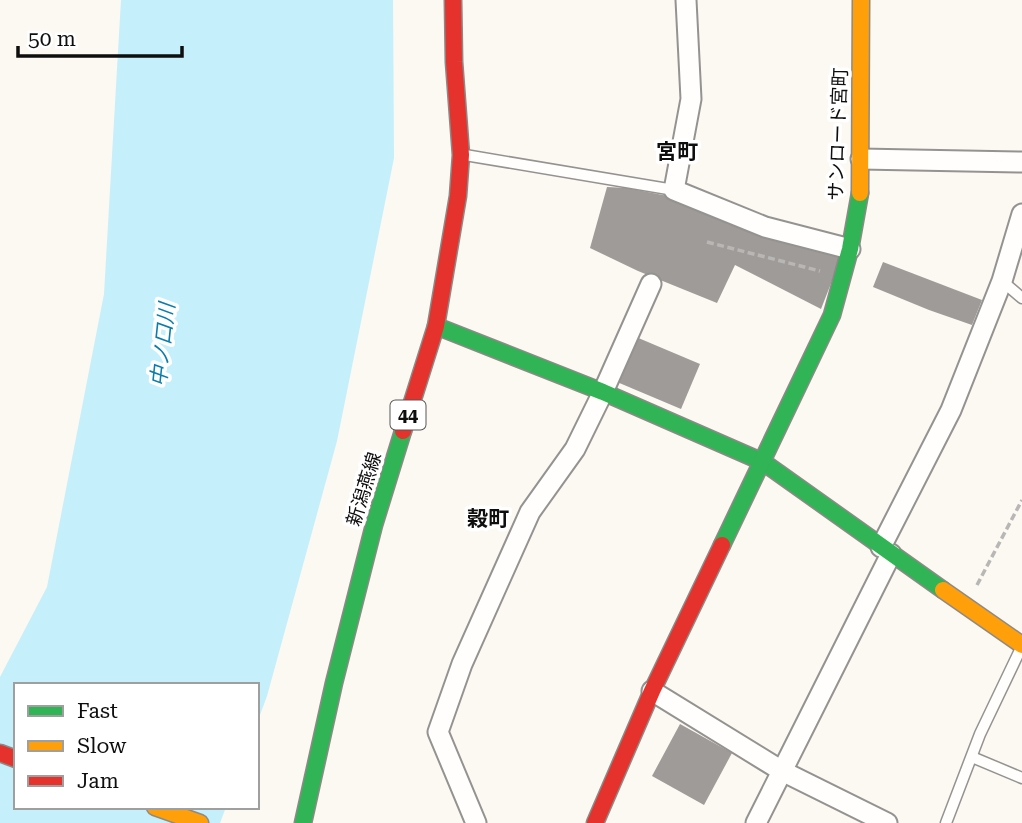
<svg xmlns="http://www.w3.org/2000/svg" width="1022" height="823" viewBox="0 0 1022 823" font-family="'Roboto Serif','Noto Sans JP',serif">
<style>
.water{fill:#c5effa}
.building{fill:#9f9b98}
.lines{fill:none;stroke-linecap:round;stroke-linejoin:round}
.lane-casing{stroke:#959391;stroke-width:13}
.street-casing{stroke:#959391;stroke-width:23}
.fast-casing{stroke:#8c8a87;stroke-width:19}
.slow-casing{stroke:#8c8a87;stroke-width:19}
.jam-casing{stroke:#8c8a87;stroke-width:19}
.path{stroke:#b8b7b6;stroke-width:3.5;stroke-dasharray:7 3.5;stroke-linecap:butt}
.lane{stroke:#fffefd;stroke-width:10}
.street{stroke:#fffefd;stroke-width:19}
.fast{stroke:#30b455;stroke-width:16}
.slow{stroke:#ff9f0a;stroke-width:16}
.jam{stroke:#e5322d;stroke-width:16}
.labels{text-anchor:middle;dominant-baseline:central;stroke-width:7;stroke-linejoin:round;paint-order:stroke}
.shield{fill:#fff;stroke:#565656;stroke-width:2}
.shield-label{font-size:18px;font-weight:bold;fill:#0e0e0e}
.street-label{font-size:19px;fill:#0e0e0e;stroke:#fff}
.neighbourhood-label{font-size:21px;font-weight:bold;fill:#0e0e0e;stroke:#fff}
.water-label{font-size:21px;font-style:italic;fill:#097eae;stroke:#fff}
</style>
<rect width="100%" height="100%" fill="#fcf8f2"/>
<!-- water -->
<path class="water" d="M 121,0 L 393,0 L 394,158 L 337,441 L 267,696 L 257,723 L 257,685 L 16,685 L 16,807 L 226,807 L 220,823 L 0,823 L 0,677 L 47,587 L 104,294 Z"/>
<!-- building -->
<g class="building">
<path d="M 607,187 L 627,188 L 673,197 L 763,234 L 841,258 L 821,309 L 735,265 L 717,303 L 638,271 L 590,248 Z"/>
<path d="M 883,262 L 982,300 L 972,325 L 929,310 L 873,287 Z"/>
<path d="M 636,337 L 700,364 L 681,409 L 617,382 Z"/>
<path d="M 680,724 L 732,753 L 704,805 L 652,776 Z"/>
</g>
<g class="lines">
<defs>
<g id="lane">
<path d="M 465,155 L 674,190"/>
<path d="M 1002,281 L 1022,298"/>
<path d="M 972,757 L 1022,778"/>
<path d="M 946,823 L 980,734 L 1022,646"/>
</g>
<g id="street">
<path d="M 686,0 L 691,99 L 674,190 L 765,227 L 850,249"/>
<path d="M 861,159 L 1022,162"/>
<path d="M 881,547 L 951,410 L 1002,281 L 1022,214"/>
<path d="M 652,691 L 782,771 L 887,823"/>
<path d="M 476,823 L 438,732 L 462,664 L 530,512 L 575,449 L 603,392 L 651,284"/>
<path d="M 756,823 L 891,554"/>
</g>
<g id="fast">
<path d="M 436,326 L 603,392 L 763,462 L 943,590"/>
<path d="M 722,545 L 832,315 L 850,249 L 860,193"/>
<path d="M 303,823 L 334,683 L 374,525 L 403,431"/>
</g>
<g id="slow">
<path d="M 860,193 L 861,0"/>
<path d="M 943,590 L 1022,645"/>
<path d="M 155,807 L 200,823"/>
</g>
<g id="jam">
<path d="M 403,431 L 436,326 L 458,196 L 461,155 L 454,62 L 453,0"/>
<path d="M 0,753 L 16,759"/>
<path d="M 595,823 L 652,691 L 722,545"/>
</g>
</defs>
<!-- lane casing -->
<use href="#lane" class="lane-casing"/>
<!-- street casing -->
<use href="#street" class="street-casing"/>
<!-- fast casing -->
<use href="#fast" class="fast-casing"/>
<!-- slow casing -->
<use href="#slow" class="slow-casing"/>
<!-- jam casing -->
<use href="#jam" class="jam-casing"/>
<!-- path -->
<g class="path">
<path d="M 707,242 L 820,271"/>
<path d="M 977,585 L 1022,500"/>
</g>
<!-- lane -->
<use href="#lane" class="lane"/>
<!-- street -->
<use href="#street" class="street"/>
<!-- fast -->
<use href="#fast" class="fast"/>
<!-- slow -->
<use href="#slow" class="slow"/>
<!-- jam -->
<use href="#jam" class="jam"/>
</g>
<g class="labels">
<!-- shield labels -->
<rect class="shield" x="390.5" y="400.5" width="35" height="29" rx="5"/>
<g class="shield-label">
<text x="408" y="415">44</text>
</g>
<!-- street labels -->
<g class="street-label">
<text transform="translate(838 134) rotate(-88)">サンロード宮町</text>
<text transform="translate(364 489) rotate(-73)">新潟燕線</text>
</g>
<!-- neighbourhood labels -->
<g class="neighbourhood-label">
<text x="677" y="152">宮町</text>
<text x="488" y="519">穀町</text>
</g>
<!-- water labels -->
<g class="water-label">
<text transform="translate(163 345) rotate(-84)">中ノ口川</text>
</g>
</g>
<!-- legend -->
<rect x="14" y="683" width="245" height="126" fill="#ffffff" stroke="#9f9f9f" stroke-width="2"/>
<rect x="28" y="706" width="35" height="10" fill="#30b455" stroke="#9f9f9f" stroke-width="2"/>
<text x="77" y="718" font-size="21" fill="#0e0e0e">Fast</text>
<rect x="28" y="741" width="35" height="10" fill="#ff9f0a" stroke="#9f9f9f" stroke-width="2"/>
<text x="77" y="753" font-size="21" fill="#0e0e0e">Slow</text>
<rect x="28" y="776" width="35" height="10" fill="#e5322d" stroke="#9f9f9f" stroke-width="2"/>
<text x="77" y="788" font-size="21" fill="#0e0e0e">Jam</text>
<!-- scale -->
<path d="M18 46v10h164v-10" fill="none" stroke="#0e0e0e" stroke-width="3.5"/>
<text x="28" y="46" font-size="21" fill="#0e0e0e" stroke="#ffffff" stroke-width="5" paint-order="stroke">50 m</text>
</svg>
